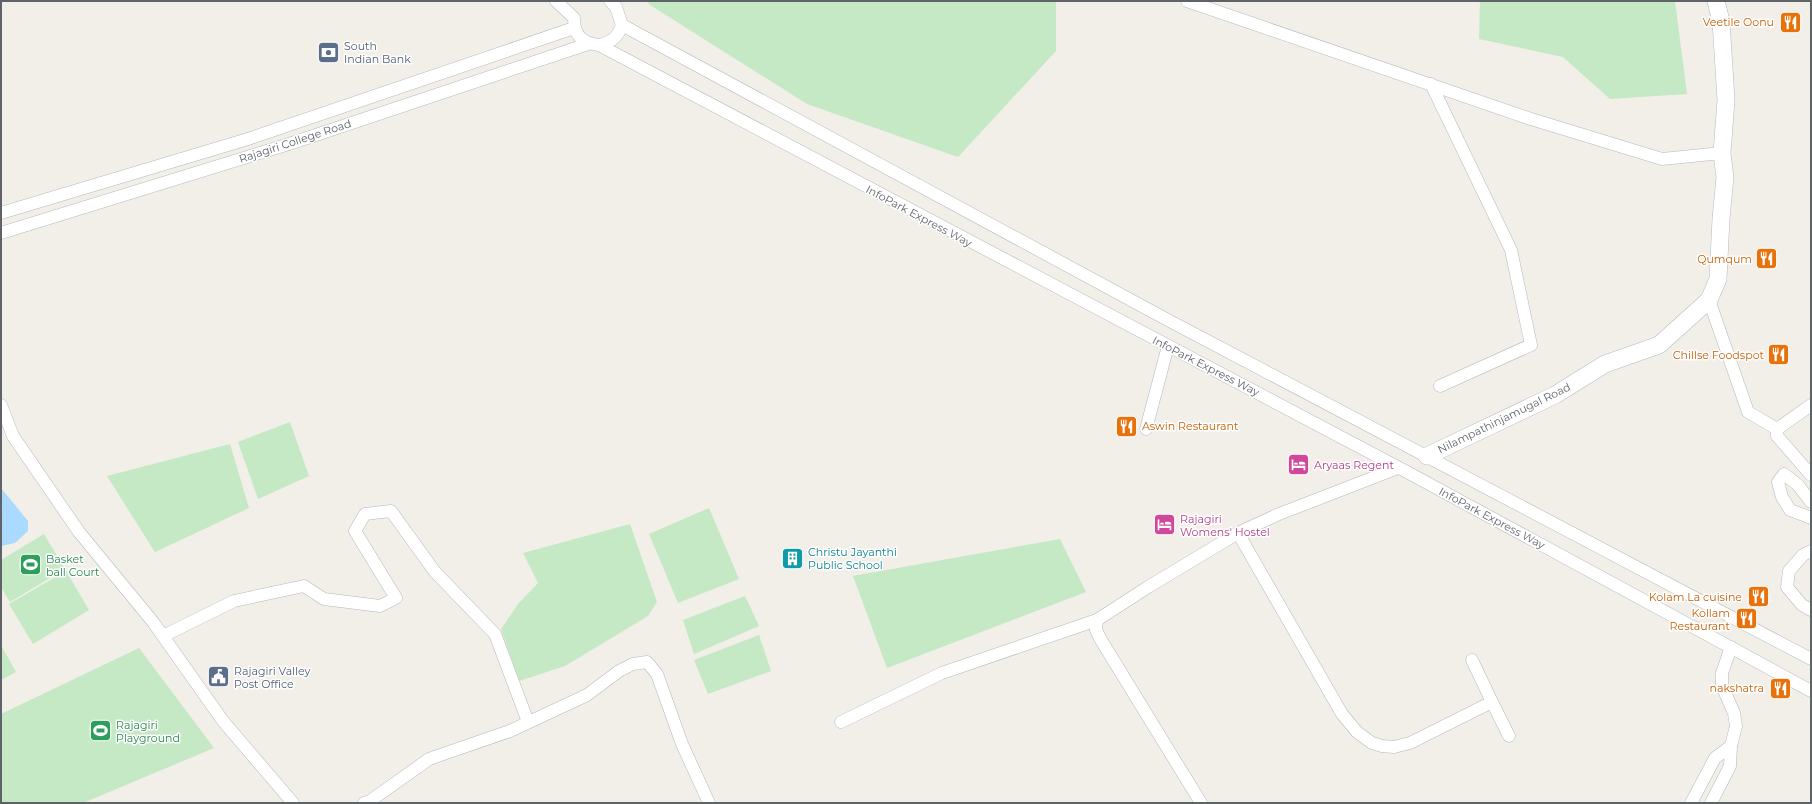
<svg xmlns="http://www.w3.org/2000/svg" width="1812" height="804" viewBox="0 0 1812 804" font-family="Montserrat,sans-serif">
<style>
.green{fill:#c5e8c5}
.water{fill:#aadaff}
.lines{fill:none;stroke-linecap:round;stroke-linejoin:round}
.street-casing{stroke:#b5b8bc;stroke-width:13}
.secondary-casing{stroke:#b6babf;stroke-width:18}
.street{stroke:#fff;stroke-width:12}
.secondary{stroke:#fff;stroke-width:17}
.labels{text-anchor:middle;dominant-baseline:central;stroke-width:3;stroke-linejoin:round;paint-order:stroke}
.food-label{font-size:11px;fill:#c56008;stroke:#fff;text-anchor:end}
.service-label{font-size:11px;fill:#4e5e75;stroke:#fff;text-anchor:start}
.street-label{font-size:11px;fill:#5f6368;stroke:#fff}
.hotel-label{font-size:11px;fill:#b23c85;stroke:#fff;text-anchor:start}
.culture-label{font-size:11px;fill:#0d838f;stroke:#fff;text-anchor:start}
.leisure-label{font-size:11px;fill:#27864d;stroke:#fff;text-anchor:start}
</style>
<rect width="100%" height="100%" fill="#f1efe8"/>
<!-- green -->
<g class="green">
<path d="M 647,1 L 1056,1 L 1056,51 L 958,157 L 807,104 L 650,5 Z"/>
<path d="M 1480,1 L 1675,1 L 1687,94 L 1610,99 L 1563,57 L 1479,39 Z"/>
<path d="M 290,422 L 309,476 L 258,499 L 238,442 Z"/>
<path d="M 230,444 L 249,508 L 155,552 L 107,476 Z"/>
<path d="M 709,508 L 739,579 L 678,603 L 649,534 Z"/>
<path d="M 630,524 L 657,602 L 648,616 L 565,666 L 519,681 L 501,629 L 518,604 L 538,583 L 523,553 Z"/>
<path d="M 44,534 L 65,569 L 10,602 L 1,587 L 1,560 Z"/>
<path d="M 1060,539 L 1086,592 L 887,668 L 853,576 Z"/>
<path d="M 66,571 L 89,610 L 33,644 L 9,604 Z"/>
<path d="M 745,596 L 759,626 L 694,654 L 683,620 Z"/>
<path d="M 759,635 L 771,671 L 708,694 L 694,660 Z"/>
<path d="M 1,645 L 16,672 L 1,680 Z"/>
<path d="M 139,648 L 214,748 L 83,803 L 1,803 L 1,714 Z"/>
</g>
<!-- water -->
<path class="water" d="M 1,488 L 28,521 L 28,531 L 15,543 L 1,546 Z"/>
<g class="lines">
<defs>
<g id="street">
<path d="M 556,1 L 574,18 C 574,36 582,43 599,45 L 1407,472 L 1811,691"/>
<path d="M 610,1 L 616,7 L 622,25 L 1166,319 L 1811,659"/>
<path d="M 1187,1 L 1531,119 L 1662,159 L 1722,153"/>
<path d="M 599,45 C 612,42 618,37 622,25"/>
<path d="M 1431,84 L 1511,250 L 1531,345 L 1440,386"/>
<path d="M 1,213 L 248,139 L 574,28"/>
<path d="M 1,233 L 289,144 L 588,44"/>
<path d="M 1709,300 L 1748,412 L 1777,429"/>
<path d="M 1,405 L 13,436 L 79,532 L 153,622 L 223,721 L 293,803"/>
<path d="M 1811,405 L 1777,429 L 1777,436 L 1811,475"/>
<path d="M 1146,429 L 1168,346"/>
<path d="M 1811,502 L 1798,485 L 1784,474 L 1778,482 L 1782,497 L 1790,510 L 1811,518"/>
<path d="M 1238,533 L 1342,714 L 1357,732 L 1372,743 L 1382,746 L 1394,747 L 1410,743 L 1492,702 L 1509,736"/>
<path d="M 1811,551 L 1803,555 L 1789,571 L 1787,587 L 1802,605 L 1811,610"/>
<path d="M 163,636 L 234,601 L 304,586 L 324,599 L 380,606 L 396,598 L 355,531 L 365,514 L 391,511 L 435,572 L 495,634 L 528,722"/>
<path d="M 1472,660 L 1492,702"/>
<path d="M 841,722 L 942,673 L 1097,620"/>
<path d="M 364,803 L 370,801 L 429,759 L 510,731 L 587,695 L 619,671 L 633,664 L 647,662 L 657,674 L 682,744 L 709,803"/>
<path d="M 1201,803 L 1101,640 L 1096,630 L 1097,620 L 1148,587 L 1238,533 L 1279,514 L 1398,468"/>
<path d="M 1691,803 L 1715,758 L 1731,746"/>
<path d="M 1711,803 L 1730,766 L 1731,746 L 1736,726 L 1734,713 L 1722,686 L 1722,673 L 1731,647"/>
</g>
<path id="secondary" d="M 1427,456 L 1555,395 L 1605,364 L 1659,345 L 1709,300 L 1718,279 L 1721,219 L 1725,177 L 1722,153 L 1726,100 L 1721,21 L 1716,1"/>
</defs>
<!-- street casing -->
<use href="#street" class="street-casing"/>
<!-- secondary casing -->
<use href="#secondary" class="secondary-casing"/>
<!-- street -->
<use href="#street" class="street"/>
<!-- secondary -->
<use href="#secondary" class="secondary"/>
</g>
<!-- icons -->
<defs>
<symbol id="restaurant-square" viewBox="-11 -11 22 22"><rect x="-9" y="-9" width="18" height="18" rx="4" fill="#e8710a" stroke="#fff"/><path d="M-5-6h1v4h1v-4h1v4h1v-4h1v5L-1.5 .5V6h-2V.5L-5-1ZM5-6V6H3V1.5H1.5Q1.5-4 5-6Z" fill="#fff"/></symbol>
<symbol id="bank-square" viewBox="-11 -11 22 22"><rect x="-9" y="-9" width="18" height="18" rx="4" fill="#5c6f8a" stroke="#fff"/><path d="M-6-4H6V4H-6ZM0-2.3a2.3 2.3 0 1 0 0 4.6a2.3 2.3 0 1 0 0-4.6Z" fill="#fff"/></symbol>
<symbol id="hotel-square" viewBox="-11 -11 22 22"><rect x="-9" y="-9" width="18" height="18" rx="4" fill="#d1479c" stroke="#fff"/><path d="M-6-4.5h1.5V1H6V5H4.5V3h-9V5H-6ZM-4 0a1.8 1.8 0 1 1 3.6 0ZM.5 0V-2.5h3Q6-2.5 6 0Z" fill="#fff"/></symbol>
<symbol id="building-square" viewBox="-11 -11 22 22"><rect x="-9" y="-9" width="18" height="18" rx="4" fill="#0f9aa8" stroke="#fff"/><path d="M-4-6H4V6H1V3H-1V6H-4ZM-2.5-4.3h1.7v1.8h-1.7ZM.8-4.3h1.7v1.8H.8ZM-2.5-1h1.7V.8h-1.7ZM.8-1h1.7V.8H.8Z" fill="#fff"/></symbol>
<symbol id="stadium-square" viewBox="-11 -11 22 22"><rect x="-9" y="-9" width="18" height="18" rx="4" fill="#2e9e5b" stroke="#fff"/><path d="M0-5a6.5 5 0 1 0 0 10a6.5 5 0 1 0 0-10ZM-3.5-1.8h7v3.6h-7Z" fill="#fff"/></symbol>
<symbol id="civic-square" viewBox="-11 -11 22 22"><rect x="-9" y="-9" width="18" height="18" rx="4" fill="#5c6f8a" stroke="#fff"/><path d="M-.6-6.5H3V-4.5H.6V-3L4-1V1h2V6H-6V1h2V-1L-.6-3ZM-1.2 2.5V6h2.4V2.5Z" fill="#fff"/></symbol>
</defs>
<g fill-rule="evenodd">
<use href="#restaurant-square" x="1778" y="10" width="25" height="25"/>
<use href="#bank-square" x="316" y="40" width="25" height="25"/>
<use href="#restaurant-square" x="1754" y="246" width="25" height="25"/>
<use href="#restaurant-square" x="1766" y="342" width="25" height="25"/>
<use href="#restaurant-square" x="1114" y="414" width="25" height="25"/>
<use href="#hotel-square" x="1286" y="452" width="25" height="25"/>
<use href="#hotel-square" x="1152" y="512" width="25" height="25"/>
<use href="#building-square" x="780" y="546" width="25" height="25"/>
<use href="#stadium-square" x="18" y="552" width="25" height="25"/>
<use href="#restaurant-square" x="1746" y="584" width="25" height="25"/>
<use href="#restaurant-square" x="1734" y="606" width="25" height="25"/>
<use href="#civic-square" x="206" y="664" width="25" height="25"/>
<use href="#restaurant-square" x="1768" y="676" width="25" height="25"/>
<use href="#stadium-square" x="88" y="718" width="25" height="25"/>
</g>
<g class="labels">
<!-- food labels -->
<g class="food-label">
<text x="1774" y="22">Veetile Oonu</text>
<text x="1752" y="259">Qumqum</text>
<text x="1764" y="355">Chillse Foodspot</text>
<text x="1142" y="426" text-anchor="start">Aswin Restaurant</text>
<text x="1742" y="597">Kolam La cuisine</text>
<text x="1730" y="613">Kollam<tspan x="1730" dy="13">Restaurant</tspan></text>
<text x="1764" y="688">nakshatra</text>
</g>
<!-- service labels -->
<g class="service-label">
<text x="344" y="46">South<tspan x="344" dy="13">Indian Bank</tspan></text>
<text x="234" y="671">Rajagiri Valley<tspan x="234" dy="13">Post Office</tspan></text>
</g>
<!-- street labels -->
<g class="street-label">
<text transform="translate(295 141) rotate(-18)">Rajagiri College Road</text>
<text transform="translate(919 216) rotate(28)">InfoPark Express Way</text>
<text transform="translate(1206 366) rotate(27)">InfoPark Express Way</text>
<text transform="translate(1504 418) rotate(-26)">Nilampathinjamugal Road</text>
<text transform="translate(1492 518) rotate(28)">InfoPark Express Way</text>
</g>
<!-- hotel labels -->
<g class="hotel-label">
<text x="1314" y="465">Aryaas Regent</text>
<text x="1180" y="519">Rajagiri<tspan x="1180" dy="13">Womens' Hostel</tspan></text>
</g>
<!-- culture labels -->
<g class="culture-label">
<text x="808" y="552">Christu Jayanthi<tspan x="808" dy="13">Public School</tspan></text>
</g>
<!-- leisure labels -->
<g class="leisure-label">
<text x="46" y="559">Basket<tspan x="46" dy="13">ball Court</tspan></text>
<text x="116" y="725">Rajagiri<tspan x="116" dy="13">Playground</tspan></text>
</g>
</g>
<!-- border -->
<rect width="1812" height="804" fill="none" stroke="#5f6368" stroke-width="4"/>
</svg>
